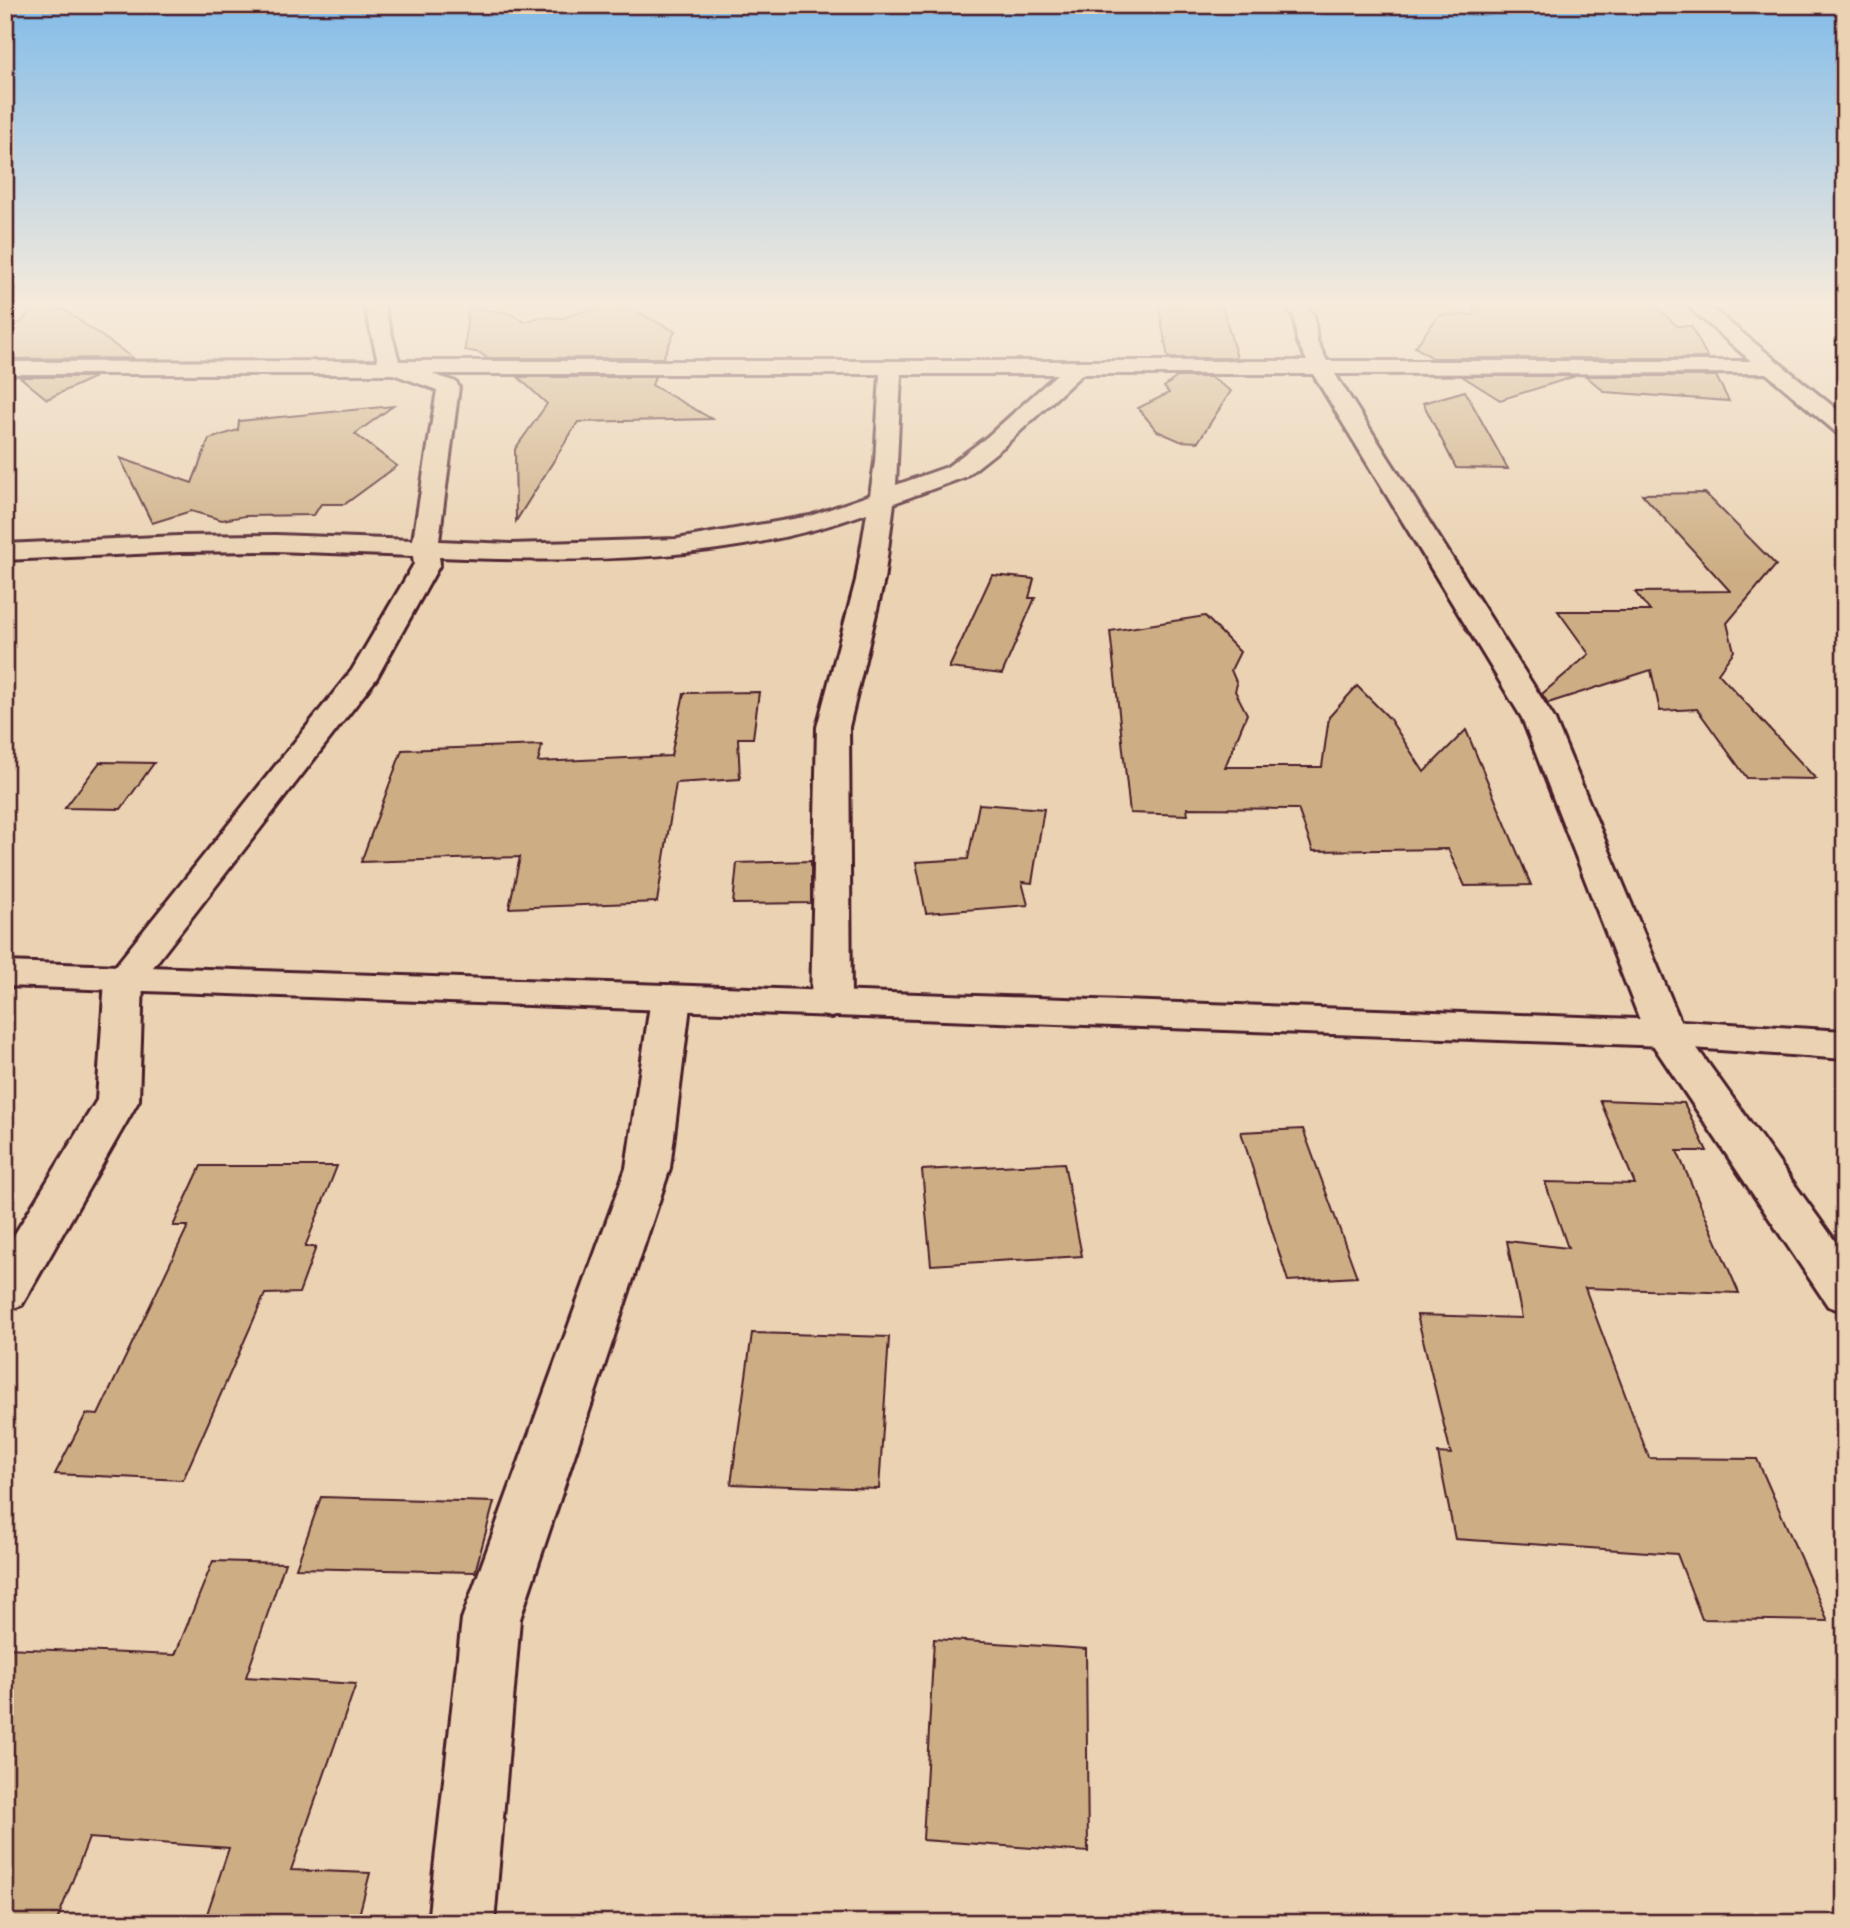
<svg xmlns="http://www.w3.org/2000/svg" width="1850" height="1928" viewBox="0 0 1850 1928" font-family="'Comic Neue',sans-serif">
<style>
.building{fill:#cdae84;stroke:#4a1f2b;stroke-width:2}
.lines{fill:none;stroke-linecap:round;stroke-linejoin:round}
.minor-casing{stroke:#4a1f2b;stroke-width:6}
.trunk-casing{stroke:#4a1f2b;stroke-width:6}
.minor{fill:#ead2b2;fill-rule:evenodd}
.trunk{fill:#ead2b2;fill-rule:evenodd}
</style>
<rect width="100%" height="100%" fill="#ead2b2"/>
<filter id="ink" filterUnits="userSpaceOnUse"><feTurbulence type="fractalNoise" baseFrequency=".0143" numOctaves="2"/><feDisplacementMap in="SourceGraphic" scale="14" xChannelSelector="R" yChannelSelector="G"/><feConvolveMatrix kernelMatrix="1 2 1 2 8 2 1 2 1" color-interpolation-filters="sRGB"/></filter>
<g filter="url(#ink)">
<!-- building -->
<g class="building">
<path d="M 36,303 L 50,303 L 59,310 L 63,309 L 133,358 L 5,359 L 5,323 L 21,323 Z"/>
<path d="M 1474,303 L 1652,303 L 1677,326 L 1691,326 L 1708,358 L 1433,358 L 1415,347 L 1439,315 L 1474,315 Z"/>
<path d="M 606,304 L 637,312 L 675,331 L 663,358 L 487,358 L 480,353 L 465,350 L 468,306 L 511,314 L 525,322 L 540,317 L 563,318 Z"/>
<path d="M 1158,304 L 1222,305 L 1237,358 L 1168,358 Z"/>
<path d="M 1462,376 L 1576,376 L 1500,400 Z"/>
<path d="M 1586,376 L 1716,376 L 1729,401 L 1605,392 Z"/>
<path d="M 20,377 L 95,377 L 47,399 Z"/>
<path d="M 518,377 L 655,377 L 652,385 L 712,419 L 578,422 L 516,521 L 515,449 L 547,404 Z"/>
<path d="M 1177,377 L 1210,377 L 1231,391 L 1198,442 L 1180,441 L 1157,431 L 1138,408 L 1169,393 L 1164,387 Z"/>
<path d="M 1465,391 L 1508,469 L 1456,468 L 1423,403 Z"/>
<path d="M 393,406 L 355,434 L 397,466 L 345,504 L 321,504 L 314,515 L 245,516 L 222,520 L 191,511 L 152,523 L 120,458 L 192,483 L 209,439 L 238,430 L 239,421 Z"/>
<path d="M 1705,493 L 1776,565 L 1727,623 L 1734,651 L 1718,673 L 1816,779 L 1747,778 L 1697,709 L 1660,711 L 1651,670 L 1548,703 L 1542,694 L 1589,654 L 1558,611 L 1650,611 L 1635,592 L 1730,591 L 1642,494 Z"/>
<path d="M 992,575 L 1034,579 L 1029,598 L 1035,598 L 1002,674 L 949,668 Z"/>
<path d="M 1205,616 L 1240,652 L 1231,670 L 1237,684 L 1235,691 L 1247,714 L 1225,767 L 1322,767 L 1329,717 L 1357,686 L 1389,718 L 1424,772 L 1466,730 L 1531,885 L 1465,886 L 1448,849 L 1313,851 L 1298,809 L 1187,808 L 1188,815 L 1130,813 L 1110,631 Z"/>
<path d="M 759,692 L 753,738 L 738,738 L 740,779 L 676,783 L 657,902 L 509,908 L 520,857 L 361,862 L 402,750 L 542,745 L 538,762 L 671,756 L 684,693 Z"/>
<path d="M 100,762 L 154,763 L 121,809 L 65,808 Z"/>
<path d="M 979,804 L 1044,809 L 1032,883 L 1022,882 L 1028,905 L 926,913 L 916,862 L 968,859 Z"/>
<path d="M 811,861 L 811,903 L 733,904 L 737,863 Z"/>
<path d="M 1600,1100 L 1684,1103 L 1707,1151 L 1677,1151 L 1739,1293 L 1585,1288 L 1649,1458 L 1757,1459 L 1828,1621 L 1702,1619 L 1677,1554 L 1455,1539 L 1438,1453 L 1451,1454 L 1417,1315 L 1522,1318 L 1507,1241 L 1568,1248 L 1545,1182 L 1635,1184 Z"/>
<path d="M 1303,1129 L 1357,1277 L 1288,1281 L 1241,1132 Z"/>
<path d="M 1064,1163 L 1082,1256 L 931,1265 L 922,1170 Z"/>
<path d="M 201,1166 L 337,1166 L 305,1247 L 316,1247 L 299,1293 L 265,1294 L 183,1480 L 55,1474 L 86,1414 L 98,1415 L 188,1226 L 173,1226 Z"/>
<path d="M 752,1333 L 889,1337 L 879,1489 L 731,1484 Z"/>
<path d="M 321,1497 L 494,1502 L 475,1572 L 296,1568 Z"/>
<path d="M 213,1561 L 285,1563 L 246,1677 L 356,1684 L 291,1870 L 370,1873 L 357,1923 L 204,1923 L 229,1848 L 89,1838 L 56,1923 L 5,1923 L 5,1648 L 175,1655 Z"/>
<path d="M 934,1639 L 1086,1649 L 1088,1852 L 923,1840 Z"/>
</g>
<g class="lines">
<defs>
<g id="minor">
<path d="M 364,303 L 383,303 L 399,361 L 1307,361 L 1297,341 L 1294,316 L 1283,303 L 1303,303 L 1314,315 L 1317,341 L 1327,361 L 1751,361 L 1684,303 L 1705,303 L 1845,416 L 1845,435 L 1837,433 L 1766,373 L 1335,374 L 1554,718 L 1684,1030 L 1845,1255 L 1845,1312 L 1828,1306 L 1645,1033 L 1522,718 L 1313,374 L 1082,374 L 1003,447 L 965,477 L 894,503 L 884,580 L 849,727 L 851,1004 L 845,1013 L 831,1017 L 817,1013 L 811,1004 L 817,727 L 856,580 L 867,513 C 732,562 582,563 439,557 L 440,564 L 376,679 L 143,980 L 139,1100 L 22,1305 L 5,1311 L 5,1250 L 97,1100 L 105,979 L 352,670 L 414,564 L 413,556 L 276,551 L 179,552 L 5,560 L 5,544 L 179,536 L 276,535 L 413,540 L 437,390 L 393,374 L 5,374 L 5,362 L 378,361 ZM 432,374 L 880,374 L 875,462 L 870,495 L 810,516 L 677,539 L 511,544 L 439,541 L 459,387 L 456,382 ZM 901,374 L 1057,374 L 987,437 L 947,467 L 896,485 Z"/>
<path d="M 671,985 L 685,989 L 691,998 L 670,1168 L 520,1619 L 494,1923 L 428,1923 L 462,1619 L 626,1168 L 651,998 L 657,989 Z"/>
</g>
<path id="trunk" d="M 5,962 L 1665,1020 L 1845,1031 L 1845,1059 L 1665,1046 L 5,986 Z"/>
</defs>
<!-- minor casing -->
<use href="#minor" class="minor-casing"/>
<!-- trunk casing -->
<use href="#trunk" class="trunk-casing"/>
<!-- minor -->
<use href="#minor" class="minor"/>
<!-- trunk -->
<use href="#trunk" class="trunk"/>
</g>
</g>
<!-- sky -->
<linearGradient id="sky" x2="0" y2="1"><stop stop-color="#83bce9"/><stop offset="0.53" stop-color="#f6ebdc"/><stop offset="1" stop-color="#f6ebdc" stop-opacity="0"/></linearGradient>
<rect width="1850" height="573" fill="url(#sky)"/>
<!-- margin -->
<rect width="1850" height="1928" fill="none" stroke="#ead2b2" stroke-width="28"/>
<rect x="14" y="14" width="1822" height="1900" fill="none" stroke="#4a1f2b" stroke-width="2.5" filter="url(#ink)"/>
</svg>
